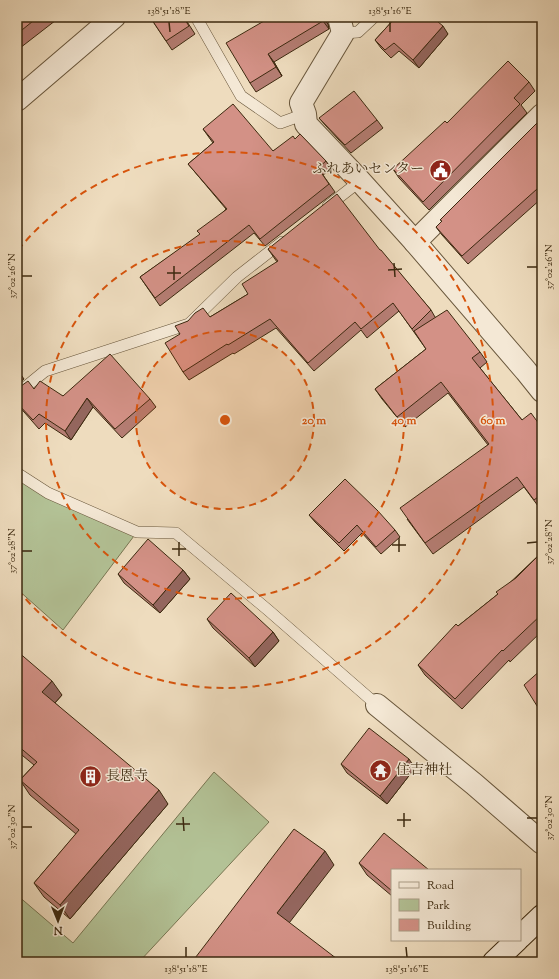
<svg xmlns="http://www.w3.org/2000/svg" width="559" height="979" viewBox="0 0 559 979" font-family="'Sorts Mill Goudy','Noto Serif JP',serif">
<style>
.green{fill:#b3c296;stroke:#787652}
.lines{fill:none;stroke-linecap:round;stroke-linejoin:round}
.service-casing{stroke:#68563b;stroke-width:12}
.minor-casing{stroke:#68563b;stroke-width:24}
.secondary-casing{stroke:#3c290f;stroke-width:24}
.service{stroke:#f4e8d5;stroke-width:11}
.minor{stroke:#f4e8d5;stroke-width:22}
.secondary{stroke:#f4e8d5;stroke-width:22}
.wall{fill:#b57d73;stroke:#3c290f}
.shaded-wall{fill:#94665e;stroke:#3c290f}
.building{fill:#d39186;stroke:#3c290f}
.ticks{fill:none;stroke:#3c290f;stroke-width:1.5}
.ring{fill:none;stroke:#d7540c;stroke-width:2;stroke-dasharray:7 5}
.labels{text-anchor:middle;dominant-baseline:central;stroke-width:3;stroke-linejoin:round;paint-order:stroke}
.poi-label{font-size:14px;fill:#3c290f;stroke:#f4e8d5;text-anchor:start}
.centre{fill:#d7540c;stroke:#f4e8d5;stroke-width:2}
.ring-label{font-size:12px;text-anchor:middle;font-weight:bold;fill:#d7540c;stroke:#f4e8d5;stroke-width:3;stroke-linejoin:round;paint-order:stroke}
.neatline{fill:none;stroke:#3c290f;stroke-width:1.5}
.ticks-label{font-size:10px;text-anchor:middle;fill:#3c290f}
</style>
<rect width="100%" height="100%" fill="#eedcbe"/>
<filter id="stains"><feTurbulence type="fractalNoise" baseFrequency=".005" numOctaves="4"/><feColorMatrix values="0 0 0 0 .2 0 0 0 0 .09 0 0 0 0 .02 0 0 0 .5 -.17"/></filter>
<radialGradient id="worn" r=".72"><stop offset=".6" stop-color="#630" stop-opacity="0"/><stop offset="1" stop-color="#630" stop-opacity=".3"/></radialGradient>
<!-- green -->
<g class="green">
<path d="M 17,473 L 137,532 L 63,630 L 17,589 Z"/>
<path d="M 214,772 L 269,822 L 139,962 L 17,962 L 17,895 L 73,943 Z"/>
</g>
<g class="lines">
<defs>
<g id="service">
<path d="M 196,17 L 241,96 L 280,123 L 305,114"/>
<path d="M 343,33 L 358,32 L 374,17"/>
<path d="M 328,206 L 360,181"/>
<path d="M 17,394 L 45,371 L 189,324 L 237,277 L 282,242"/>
<path d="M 17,473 L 48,493 L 137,532 L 176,533 L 268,610 L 377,705"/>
</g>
<g id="minor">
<path d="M 339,17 L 343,33 L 301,103 L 305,114 L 306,124 L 360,181 L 415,242 L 526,371 L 542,391"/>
<path d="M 17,100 L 114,17"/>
<path d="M 415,242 L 542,115"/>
<path d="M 377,705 L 474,784 L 542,843"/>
</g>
<g id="secondary">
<path d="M 520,937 L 542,916"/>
<path d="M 494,962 L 517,940"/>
</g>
</defs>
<!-- service casing -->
<use href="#service" class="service-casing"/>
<!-- minor casing -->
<use href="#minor" class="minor-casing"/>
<!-- secondary casing -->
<use href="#secondary" class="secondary-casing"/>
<!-- service -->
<use href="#service" class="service"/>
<!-- minor -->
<use href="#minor" class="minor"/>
<!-- secondary -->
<use href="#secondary" class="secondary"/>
</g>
<!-- wall -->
<g class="wall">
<path d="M 17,17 L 60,17 L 20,48 L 21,50 L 17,53 Z"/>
<path d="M 150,17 L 184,17 L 195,34 L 172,50 Z"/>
<path d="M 262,17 L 327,17 L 327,20 L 326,21 L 328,24 L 329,29 L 274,62 L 282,76 L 256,92 L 250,83 L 264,21 Z"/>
<path d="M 396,17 L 440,17 L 436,21 L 448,34 L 419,68 L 399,51 L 391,58 L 381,48 L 375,40 Z"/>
<path d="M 529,82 L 535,91 L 521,105 L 527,113 L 429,210 L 399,178 L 393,169 L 447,123 Z"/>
<path d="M 319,118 L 377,120 L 383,128 L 351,153 L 326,126 Z"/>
<path d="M 542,125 L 542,198 L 468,264 L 442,235 L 436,227 Z"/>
<path d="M 203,129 L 273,151 L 295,139 L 326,161 L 331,169 L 323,175 L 335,192 L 265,246 L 254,233 L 160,306 L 140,277 L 200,235 L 226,209 L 194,171 L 188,164 L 213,143 Z"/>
<path d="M 268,249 L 380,250 L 431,310 L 435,317 L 480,352 L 487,362 L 480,368 L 522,420 L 542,428 L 542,509 L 541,510 L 524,487 L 433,554 L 407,519 L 488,445 L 448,393 L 405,427 L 382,399 L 375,389 L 426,349 L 399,311 L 367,338 L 361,330 L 314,371 L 276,328 L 234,354 L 233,353 L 189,380 L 183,372 L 180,334 L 188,321 L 210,317 L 248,294 L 277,262 Z"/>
<path d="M 17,369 L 24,379 L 17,385 Z"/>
<path d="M 17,389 L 34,389 L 63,396 L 150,399 L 156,407 L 122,438 L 93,407 L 71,440 L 45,423 L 39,429 L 17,404 Z"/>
<path d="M 309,515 L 395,530 L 400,537 L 381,554 L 362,533 L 344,551 L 315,522 Z"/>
<path d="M 542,552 L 542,631 L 510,662 L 509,660 L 462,709 L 425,675 L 418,665 L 458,626 L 498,594 Z"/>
<path d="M 183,570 L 190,579 L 160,613 L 124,583 L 118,574 Z"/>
<path d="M 207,619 L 273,632 L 279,641 L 255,667 L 213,628 Z"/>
<path d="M 17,651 L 62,695 L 55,703 L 168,804 L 70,919 L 44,897 L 34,883 L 76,834 L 30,795 L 20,780 L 34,765 L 17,751 Z"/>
<path d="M 341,764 L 415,768 L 387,804 L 347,773 Z"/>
<path d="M 359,863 L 392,870 L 392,896 L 367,875 Z"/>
</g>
<!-- shaded-wall -->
<g class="shaded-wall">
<path d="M 322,17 L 328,24 L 329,29 L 323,21 Z"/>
<path d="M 443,26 L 448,34 L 419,68 L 413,60 Z"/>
<path d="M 268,54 L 274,62 L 282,76 L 276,67 Z"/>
<path d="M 87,398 L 93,407 L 71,440 L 65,431 Z"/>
<path d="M 183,570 L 190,579 L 160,613 L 153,605 Z"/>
<path d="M 273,632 L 279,641 L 255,667 L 249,658 Z"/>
<path d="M 52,681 L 62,695 L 52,706 L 42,692 Z"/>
<path d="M 409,759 L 415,768 L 387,804 L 380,796 Z"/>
<path d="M 159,790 L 168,804 L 70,919 L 60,905 Z"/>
<path d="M 325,851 L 334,865 L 286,927 L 277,913 Z"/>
</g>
<!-- building -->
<g class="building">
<path d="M 17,17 L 38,17 L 17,34 Z"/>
<path d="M 150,17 L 183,17 L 189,26 L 166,41 Z"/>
<path d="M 262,17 L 322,17 L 323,21 L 268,54 L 276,67 L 250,83 L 226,43 L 264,21 Z"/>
<path d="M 396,17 L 432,17 L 443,26 L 413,60 L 394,43 L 385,50 L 375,40 Z"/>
<path d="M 508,61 L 529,82 L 514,98 L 520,104 L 423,202 L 393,169 L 445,121 L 447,123 Z"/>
<path d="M 354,91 L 377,120 L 345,145 L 319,118 Z"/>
<path d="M 233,104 L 273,151 L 293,136 L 295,139 L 300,134 L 326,161 L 318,168 L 329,184 L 260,239 L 249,225 L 155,298 L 140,277 L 200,234 L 197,231 L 227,209 L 188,164 L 214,142 L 203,129 Z"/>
<path d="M 538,122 L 542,125 L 542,194 L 537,189 L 462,256 L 436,227 L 442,221 L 440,220 Z"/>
<path d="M 337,194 L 380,250 L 381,250 L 431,310 L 412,329 L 393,303 L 361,329 L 355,322 L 308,363 L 270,319 L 228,345 L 227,344 L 183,372 L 165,343 L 180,334 L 175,326 L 188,321 L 195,313 L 203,308 L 210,317 L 248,294 L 242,284 L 278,261 L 268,249 Z"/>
<path d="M 447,310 L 480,352 L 472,358 L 522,420 L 531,413 L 542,428 L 542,494 L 534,500 L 517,477 L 425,543 L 400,508 L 489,444 L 441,382 L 397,417 L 375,389 L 426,349 L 414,331 Z"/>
<path d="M 110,354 L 150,399 L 115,429 L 87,398 L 65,431 L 39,414 L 33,420 L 17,403 L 17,389 L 28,381 L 34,389 L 40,381 L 63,396 Z"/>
<path d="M 345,479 L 378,511 L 395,530 L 376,547 L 357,525 L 339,543 L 309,515 Z"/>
<path d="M 148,539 L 183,570 L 153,605 L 118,574 Z"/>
<path d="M 542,552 L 542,614 L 503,651 L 502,650 L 455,699 L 418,665 L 456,624 L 458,626 L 498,594 L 496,592 L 516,578 Z"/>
<path d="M 231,593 L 273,632 L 249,658 L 207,619 Z"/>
<path d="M 17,651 L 52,681 L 42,692 L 159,790 L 60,905 L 34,883 L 79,830 L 20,780 L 37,762 L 17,745 Z"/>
<path d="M 542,669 L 542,714 L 524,685 Z"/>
<path d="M 369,728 L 409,759 L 380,796 L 341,764 Z"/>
<path d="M 294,829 L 325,851 L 277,913 L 341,962 L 192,962 Z"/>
<path d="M 384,833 L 429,870 L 392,870 L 392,891 L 359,863 Z"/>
</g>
<!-- ticks -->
<path class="ticks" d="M 169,22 L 170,32M 390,22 L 390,32M 394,263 L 395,277M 174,266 L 174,280M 527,267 L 537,267M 388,270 L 402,269M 167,273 L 181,273M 22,276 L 32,276M 399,538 L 399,552M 179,542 L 179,556M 527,543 L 537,542M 392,545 L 406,545M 172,549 L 186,549M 22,551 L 32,551M 404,813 L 404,827M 183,817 L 184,831M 527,818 L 537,818M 397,820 L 411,820M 176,824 L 190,824M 22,827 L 32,827M 186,947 L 186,957M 406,947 L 407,957"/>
<!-- distance rings -->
<circle cx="225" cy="420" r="89" fill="#d7540c" fill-opacity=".12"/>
<g class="ring">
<circle cx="225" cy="420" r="89"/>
<circle cx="225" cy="420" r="179"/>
<path d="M18 250A268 268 0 1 1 18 590"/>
</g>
<!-- icons -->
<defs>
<symbol id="civic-disc" viewBox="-11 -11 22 22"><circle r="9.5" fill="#8f2418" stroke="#f4e8d5"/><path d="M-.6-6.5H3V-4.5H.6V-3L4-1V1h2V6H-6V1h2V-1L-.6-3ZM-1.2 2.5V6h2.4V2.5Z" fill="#fff"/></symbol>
<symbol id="temple-disc" viewBox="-11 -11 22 22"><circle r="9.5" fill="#8f2418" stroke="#f4e8d5"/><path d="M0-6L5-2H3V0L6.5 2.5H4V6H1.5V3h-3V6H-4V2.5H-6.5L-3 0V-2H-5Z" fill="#fff"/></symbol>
<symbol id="building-disc" viewBox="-11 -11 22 22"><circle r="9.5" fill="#8f2418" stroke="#f4e8d5"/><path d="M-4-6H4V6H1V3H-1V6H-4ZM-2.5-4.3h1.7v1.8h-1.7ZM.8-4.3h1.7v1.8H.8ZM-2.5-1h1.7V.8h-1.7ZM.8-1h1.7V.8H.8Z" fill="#fff"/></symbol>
</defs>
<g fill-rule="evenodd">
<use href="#civic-disc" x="428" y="158" width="25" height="25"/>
<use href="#temple-disc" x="368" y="758" width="25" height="25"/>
<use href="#building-disc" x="78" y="764" width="25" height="25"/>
</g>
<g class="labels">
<!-- poi labels -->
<g class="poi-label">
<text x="424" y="170" text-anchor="end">ふれあいセンター</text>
<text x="396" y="771">住吉神社</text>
<text x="106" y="777">長恩寺</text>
</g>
</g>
<circle cx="225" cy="420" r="6" class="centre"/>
<g class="ring-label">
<text x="314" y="424">20 m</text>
<text x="404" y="424">40 m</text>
<text x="493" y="424">60 m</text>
</g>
<!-- margin -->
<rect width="559" height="979" fill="none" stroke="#eedcbe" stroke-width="44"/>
<!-- legend -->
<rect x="391" y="869" width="130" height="72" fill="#f4e8d5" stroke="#aa9c86"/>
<rect x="399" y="882" width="20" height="6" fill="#f4e8d5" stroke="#aa9c86"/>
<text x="427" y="889" font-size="12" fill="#3c290f">Road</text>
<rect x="399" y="899" width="20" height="12" fill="#b3c296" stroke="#aa9c86"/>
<text x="427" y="909" font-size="12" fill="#3c290f">Park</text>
<rect x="399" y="919" width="20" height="12" fill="#d39186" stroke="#aa9c86"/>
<text x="427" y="929" font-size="12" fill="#3c290f">Building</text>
<!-- north arrow -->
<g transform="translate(58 921) rotate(179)" stroke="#f4e8d5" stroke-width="3" paint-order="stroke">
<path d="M0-3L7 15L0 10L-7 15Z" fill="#3c290f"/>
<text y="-6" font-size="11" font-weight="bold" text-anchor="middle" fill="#3c290f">N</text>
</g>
<rect x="22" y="22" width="515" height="935" class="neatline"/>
<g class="ticks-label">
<text x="169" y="14">138°51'18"E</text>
<text x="390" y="14">138°51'16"E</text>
<text transform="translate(548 267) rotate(-90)" y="4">37°02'26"N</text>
<text transform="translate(11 276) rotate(-90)" y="4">37°02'26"N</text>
<text transform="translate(548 542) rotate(-90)" y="4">37°02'28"N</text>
<text transform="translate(11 551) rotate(-90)" y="4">37°02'28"N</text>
<text transform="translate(548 818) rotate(-90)" y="4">37°02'30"N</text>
<text transform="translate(11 827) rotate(-90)" y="4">37°02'30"N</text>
<text x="186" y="972">138°51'18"E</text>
<text x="407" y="972">138°51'16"E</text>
</g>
<rect width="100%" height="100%" filter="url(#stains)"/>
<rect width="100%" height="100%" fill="url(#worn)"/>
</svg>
